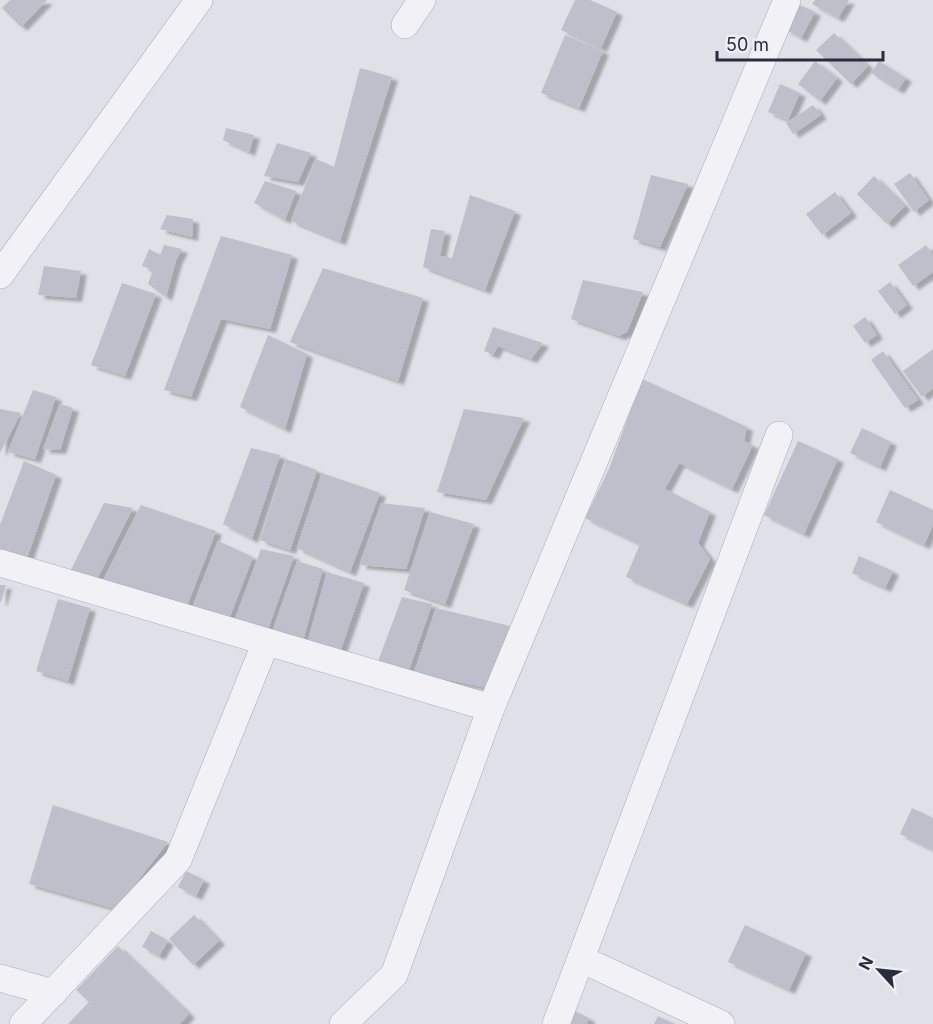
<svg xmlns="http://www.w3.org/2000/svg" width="933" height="1024" viewBox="0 0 933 1024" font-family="Inter,sans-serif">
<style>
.building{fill:#bdbfca;filter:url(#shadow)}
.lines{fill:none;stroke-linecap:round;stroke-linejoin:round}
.street-casing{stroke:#a8abb5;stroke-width:28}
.street{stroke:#f2f2f6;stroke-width:27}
</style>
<defs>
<filter id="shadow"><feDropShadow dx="6" dy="4" stdDeviation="1.5" flood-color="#0004"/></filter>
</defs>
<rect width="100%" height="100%" fill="#dfe1e8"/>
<!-- building -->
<g class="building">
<path d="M 10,0 L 47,0 L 21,27 L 2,8 Z"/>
<path d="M 575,0 L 590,0 L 617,12 L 601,48 L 561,30 Z"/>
<path d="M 815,0 L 849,0 L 838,18 L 812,4 Z"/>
<path d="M 798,4 L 815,12 L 801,38 L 785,29 Z"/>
<path d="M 834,33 L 868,66 L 851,84 L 816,50 Z"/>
<path d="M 565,35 L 603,51 L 579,108 L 541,93 Z"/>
<path d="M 815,61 L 837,78 L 820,101 L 798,84 Z"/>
<path d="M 879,61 L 906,78 L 898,90 L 871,73 Z"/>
<path d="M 360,68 L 392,77 L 340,241 L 291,221 L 316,159 L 334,167 Z"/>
<path d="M 780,84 L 800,93 L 788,120 L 768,112 Z"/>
<path d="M 813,105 L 821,115 L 793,134 L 786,123 Z"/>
<path d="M 226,128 L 254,135 L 249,152 L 223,140 Z"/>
<path d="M 277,143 L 311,153 L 298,182 L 264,176 Z"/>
<path d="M 910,173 L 929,200 L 914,212 L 894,184 Z"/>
<path d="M 651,175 L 688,184 L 660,247 L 633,239 Z"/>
<path d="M 874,176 L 905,206 L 887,224 L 857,194 Z"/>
<path d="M 265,181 L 296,191 L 285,220 L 254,203 Z"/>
<path d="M 835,192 L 851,213 L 822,235 L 806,214 Z"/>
<path d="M 470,195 L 515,211 L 485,290 L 423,267 L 431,229 L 445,231 L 440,256 L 452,258 Z"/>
<path d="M 167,215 L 193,219 L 192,237 L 160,229 Z"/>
<path d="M 221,236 L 292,255 L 270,329 L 221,319 L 191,397 L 164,390 Z"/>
<path d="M 164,245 L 182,249 L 176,261 L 166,297 L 148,284 L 153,270 L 142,266 L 149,249 L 160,255 Z"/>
<path d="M 926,245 L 933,255 L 933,272 L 913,286 L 898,265 Z"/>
<path d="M 44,266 L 81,271 L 76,298 L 38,295 Z"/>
<path d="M 323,268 L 423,298 L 398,381 L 290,342 Z"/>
<path d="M 583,280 L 643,292 L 627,332 L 619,336 L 571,319 Z"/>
<path d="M 890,282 L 907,305 L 895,314 L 878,291 Z"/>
<path d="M 122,283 L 156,294 L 125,376 L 91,365 Z"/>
<path d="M 865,317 L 877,335 L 865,343 L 853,326 Z"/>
<path d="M 493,327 L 543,343 L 531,359 L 498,346 L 493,355 L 484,351 Z"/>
<path d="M 268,335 L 307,354 L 285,429 L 240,407 Z"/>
<path d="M 933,349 L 933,388 L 922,397 L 903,371 Z"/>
<path d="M 883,351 L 918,400 L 905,408 L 871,360 Z"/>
<path d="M 642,379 L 747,427 L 744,441 L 753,445 L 732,489 L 679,463 L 665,489 L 710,512 L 698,543 L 710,559 L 687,604 L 626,577 L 640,544 L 585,518 L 609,469 Z"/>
<path d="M 33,390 L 56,397 L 35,459 L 8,452 Z"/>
<path d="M 60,404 L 73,408 L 60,450 L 43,449 Z"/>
<path d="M 0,409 L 21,413 L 0,453 Z"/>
<path d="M 464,409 L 524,418 L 486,500 L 437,492 Z"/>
<path d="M 862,428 L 891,442 L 880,467 L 850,453 Z"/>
<path d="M 798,441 L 838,459 L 804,534 L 764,515 Z"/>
<path d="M 251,448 L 280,455 L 252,539 L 223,524 Z"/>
<path d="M 286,459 L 317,470 L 290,550 L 260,540 Z"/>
<path d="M 24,461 L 56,475 L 27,558 L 0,549 L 0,525 Z"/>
<path d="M 322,473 L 380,493 L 350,572 L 297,548 Z"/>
<path d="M 890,490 L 933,510 L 933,525 L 924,545 L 876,522 Z"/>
<path d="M 104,503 L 133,508 L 96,581 L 69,574 Z"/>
<path d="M 381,503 L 425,508 L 406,569 L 360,565 Z"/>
<path d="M 141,505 L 216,531 L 187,606 L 102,583 Z"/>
<path d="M 430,512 L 474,524 L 445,604 L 404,590 Z"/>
<path d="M 218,541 L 253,557 L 227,624 L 189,616 Z"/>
<path d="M 261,549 L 294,556 L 266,635 L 233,625 Z"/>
<path d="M 859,556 L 893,571 L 885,588 L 852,573 Z"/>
<path d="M 297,561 L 323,569 L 302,644 L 271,635 Z"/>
<path d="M 327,572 L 364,583 L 340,652 L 307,644 Z"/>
<path d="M 0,585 L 6,585 L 1,602 L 0,602 Z"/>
<path d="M 402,597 L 432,604 L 408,673 L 377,664 Z"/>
<path d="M 58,599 L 90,608 L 68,681 L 36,671 Z"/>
<path d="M 436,608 L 510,626 L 488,688 L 414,673 Z"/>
<path d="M 53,805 L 168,842 L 116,909 L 29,884 Z"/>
<path d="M 912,808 L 933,818 L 933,850 L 900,834 Z"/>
<path d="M 186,871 L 204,880 L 196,896 L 178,887 Z"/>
<path d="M 194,915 L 219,941 L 193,965 L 169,939 Z"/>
<path d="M 745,925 L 806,953 L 789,990 L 728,962 Z"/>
<path d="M 151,931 L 168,941 L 159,956 L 142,947 Z"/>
<path d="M 118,946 L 189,1014 L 180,1024 L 68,1024 L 89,1002 L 76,990 Z"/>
<path d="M 568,1008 L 589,1018 L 587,1024 L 560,1024 Z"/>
<path d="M 658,1016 L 675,1024 L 654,1024 Z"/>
</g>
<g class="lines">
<defs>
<g id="street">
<path d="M 405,25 L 422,0"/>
<path d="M 0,275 L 199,0"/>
<path d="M 0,563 L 491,708"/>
<path d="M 581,959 L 721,1024"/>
<path d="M 0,978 L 53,993"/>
<path d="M 23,1024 L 178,860 L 266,642"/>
<path d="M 343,1024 L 394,975 L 491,708 L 787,0"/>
<path d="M 556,1024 L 779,435"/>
</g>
</defs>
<!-- street casing -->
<use href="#street" class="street-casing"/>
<!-- street -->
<use href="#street" class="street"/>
</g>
<!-- north arrow -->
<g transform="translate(879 970) rotate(297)" stroke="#eff0f5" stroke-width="4.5" paint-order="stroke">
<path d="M0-4.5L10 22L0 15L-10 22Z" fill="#292c3e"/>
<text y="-9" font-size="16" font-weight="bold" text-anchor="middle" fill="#292c3e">N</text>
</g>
<!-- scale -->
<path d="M717 51v9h166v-9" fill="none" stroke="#292c3e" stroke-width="3"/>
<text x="726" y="51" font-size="18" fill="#292c3e" stroke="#eff0f5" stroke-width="4.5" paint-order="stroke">50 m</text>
</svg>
